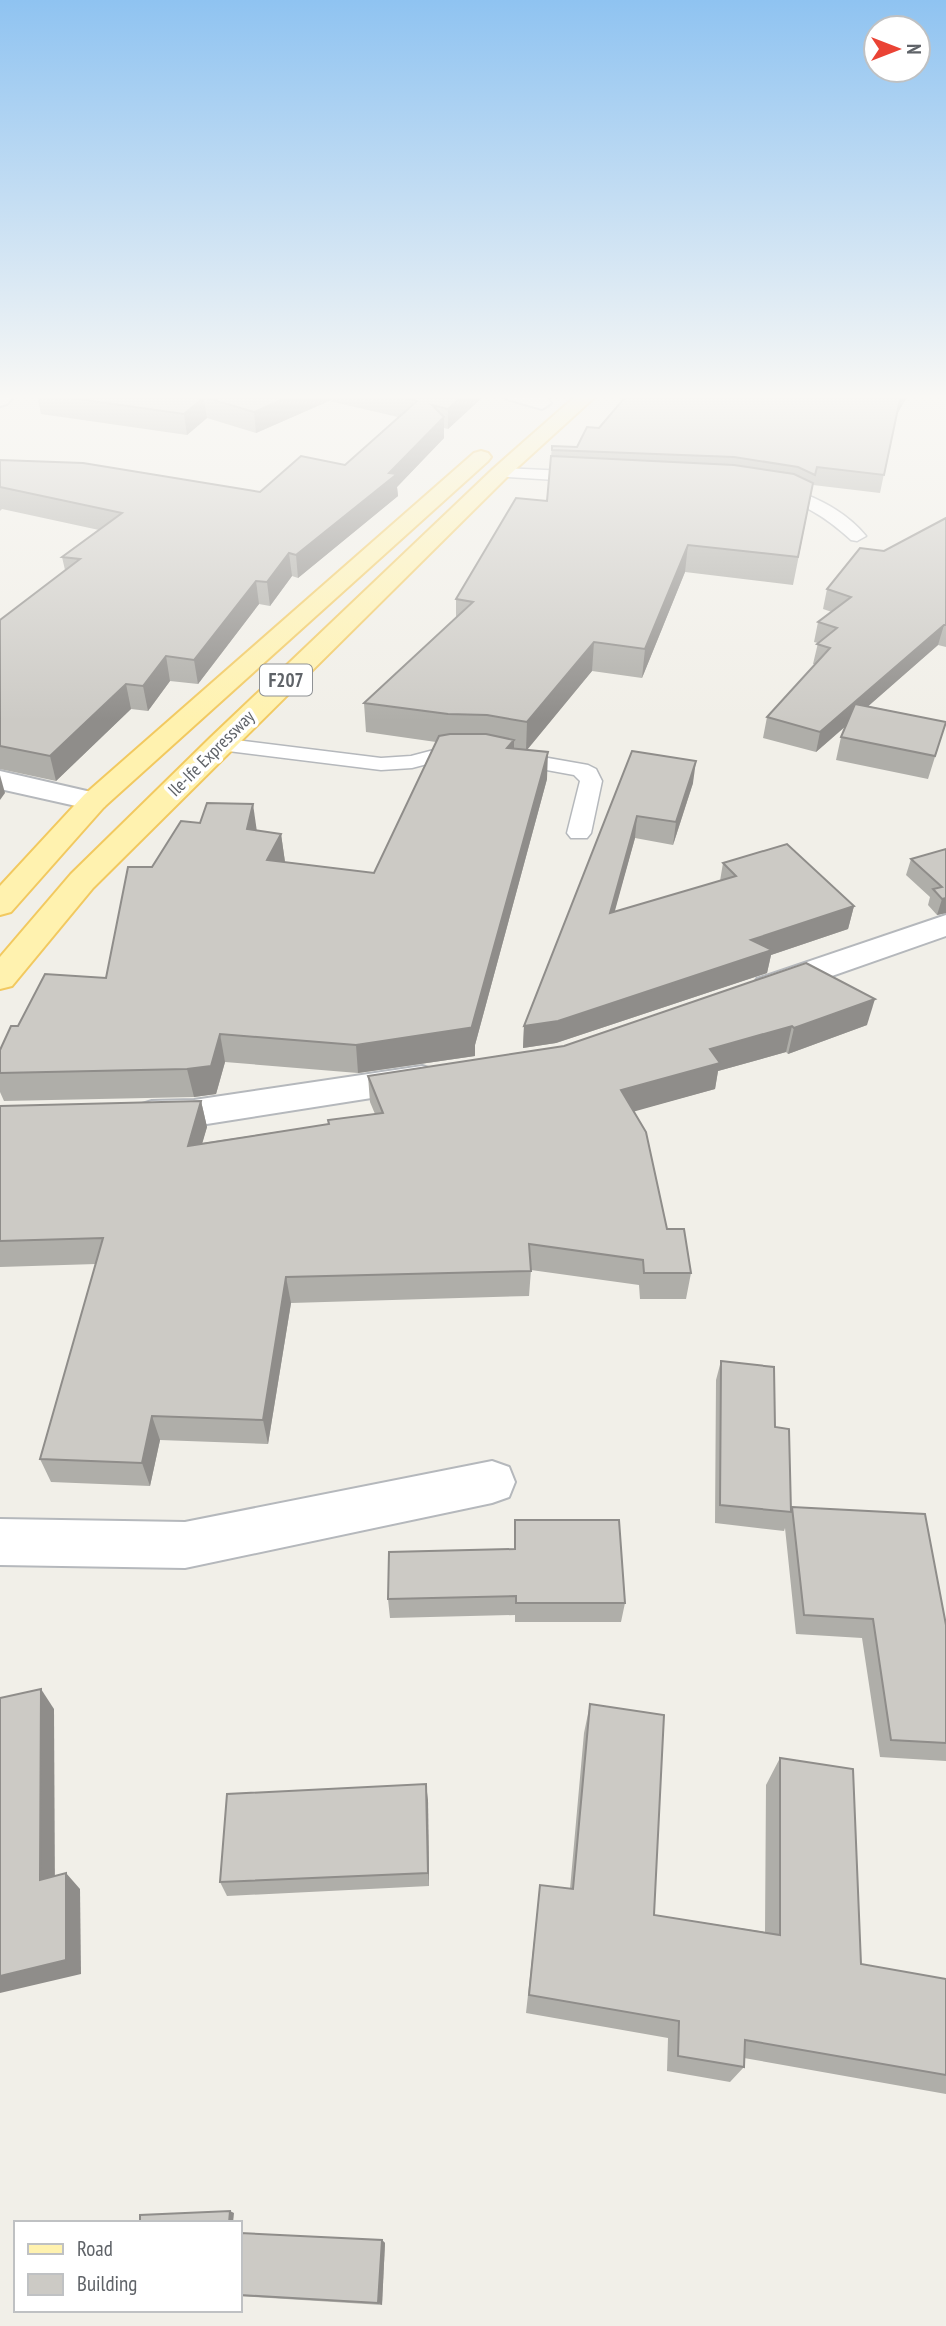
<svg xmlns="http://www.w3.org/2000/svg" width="946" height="2326" viewBox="0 0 946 2326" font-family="'PT Sans Narrow',sans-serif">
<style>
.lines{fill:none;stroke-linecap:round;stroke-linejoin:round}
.lane-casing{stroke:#b5b8bc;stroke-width:3}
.street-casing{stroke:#b5b8bc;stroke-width:4}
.primary-casing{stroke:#f2c960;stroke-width:4}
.lane{fill:#fff;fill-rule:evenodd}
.street{fill:#fff;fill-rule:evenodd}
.primary{fill:#fff2af;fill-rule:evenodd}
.wall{fill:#afaea9}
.shaded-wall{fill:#8f8d8a}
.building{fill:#cccac5;stroke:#8f8d8a;stroke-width:2}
.labels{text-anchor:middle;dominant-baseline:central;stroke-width:7;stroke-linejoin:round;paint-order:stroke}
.far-street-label{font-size:18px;fill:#5f6368;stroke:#fff}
.shield{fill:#fff;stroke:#8f9295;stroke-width:2}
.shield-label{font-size:19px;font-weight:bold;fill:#5f6368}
</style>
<rect width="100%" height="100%" fill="#f1efe8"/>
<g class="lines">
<defs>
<g id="lane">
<path d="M 500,468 L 587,472 L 595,477 L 587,482 L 494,476 L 492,473 L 494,470 Z"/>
<path d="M 773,485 C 807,492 843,508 866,536 L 857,541 L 851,540 C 825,516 801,502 767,493 L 765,490 Z"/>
<path d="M 220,738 L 381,758 L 411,756 L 449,746 L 486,747 L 588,765 L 596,769 L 602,781 L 591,833 L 587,838 L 571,838 L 567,833 L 580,781 L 574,775 L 486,759 L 450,758 L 412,768 L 381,770 L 212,749 L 209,744 L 212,739 Z"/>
</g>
<g id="street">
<path d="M 0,395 L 15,395 L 7,404 L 0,406 Z"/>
<path d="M 504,395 L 535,395 L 549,399 L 551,403 L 542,409 L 507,399 Z"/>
<path d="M 0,771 L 104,795 L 108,801 L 104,807 L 94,810 L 0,789 Z"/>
<path d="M 946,915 L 946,936 L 769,998 L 757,995 L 752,987 L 757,979 Z"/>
<path d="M 422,1066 L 435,1070 L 440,1079 L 435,1088 L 194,1126 L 152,1127 L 139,1123 L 133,1114 L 139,1105 L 152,1101 L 194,1100 Z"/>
<path d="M 492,1461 L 509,1467 L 515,1482 L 509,1497 L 492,1503 L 185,1568 L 0,1565 L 0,1519 L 185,1522 Z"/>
</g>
<g id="primary">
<path d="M 577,395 L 597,395 L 507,477 L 93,888 L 12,986 L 0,989 L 0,957 L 71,874 L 210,738 L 493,469 Z"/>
<path d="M 481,451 L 488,453 L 491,457 L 488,461 L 104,807 L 11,912 L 0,915 L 0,886 L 84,795 L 474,453 Z"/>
</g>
</defs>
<!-- lane casing -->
<use href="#lane" class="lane-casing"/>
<!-- street casing -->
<use href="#street" class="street-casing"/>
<!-- primary casing -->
<use href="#primary" class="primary-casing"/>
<!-- lane -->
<use href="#lane" class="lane"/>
<!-- street -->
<use href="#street" class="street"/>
<!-- primary -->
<use href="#primary" class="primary"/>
</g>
<!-- wall -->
<g class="wall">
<path d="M 37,395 L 485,395 L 448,429 L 444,428 L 444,438 L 397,487 L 398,496 L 298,578 L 292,576 L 270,606 L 259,604 L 198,684 L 170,681 L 148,711 L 131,709 L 56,781 L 0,769 L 0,620 L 65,570 L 62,557 L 99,530 L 2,509 L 0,511 L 0,460 L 260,492 L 345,465 L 398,417 L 329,401 L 256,433 L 207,418 L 187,435 L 41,414 Z"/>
<path d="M 908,395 L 896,416 L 880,493 L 813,485 L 793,585 L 685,572 L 642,678 L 592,671 L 527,750 L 547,779 L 475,1045 L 475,1056 L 358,1073 L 225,1062 L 216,1094 L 194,1097 L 4,1101 L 0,1092 L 0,1050 L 18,1026 L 106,978 L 152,867 L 257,831 L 281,834 L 285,862 L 374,873 L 436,742 L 366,732 L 364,703 L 456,618 L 456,599 L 547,501 L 552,446 L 577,447 L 599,428 Z"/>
<path d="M 946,518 L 946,647 L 938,645 L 868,706 L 946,722 L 928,779 L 836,760 L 841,737 L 846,726 L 816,752 L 763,738 L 767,717 L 815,664 L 813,664 L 818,643 L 814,642 L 818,622 L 832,612 L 823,609 L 827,589 L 884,551 Z"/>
<path d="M 632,751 L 693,783 L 673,845 L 635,838 L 614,912 L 720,881 L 723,863 L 854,906 L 848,929 L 771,955 L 767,973 L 556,1043 L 523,1048 L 524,1026 Z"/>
<path d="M 946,849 L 946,913 L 937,915 L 928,905 L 930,897 L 906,875 L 911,859 Z"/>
<path d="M 806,963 L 867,1025 L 788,1054 L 786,1052 L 718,1071 L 715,1089 L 633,1111 L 667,1229 L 691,1273 L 686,1299 L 640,1299 L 639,1285 L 531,1270 L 529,1296 L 291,1303 L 268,1444 L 160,1440 L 150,1486 L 51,1482 L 40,1459 L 96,1264 L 0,1267 L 0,1106 L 201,1101 L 207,1127 L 202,1143 L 329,1124 L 375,1114 L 370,1102 L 368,1076 L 564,1046 Z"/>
<path d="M 721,1361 L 775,1427 L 791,1511 L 792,1507 L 946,1625 L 946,1761 L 880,1757 L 862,1638 L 796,1634 L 785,1528 L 784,1531 L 715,1523 L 716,1380 Z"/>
<path d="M 515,1520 L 625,1603 L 621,1622 L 515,1622 L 515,1615 L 390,1618 L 388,1599 L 514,1549 Z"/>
<path d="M 590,1704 L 654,1915 L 765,1932 L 766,1785 L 780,1758 L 861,1964 L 946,1979 L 946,2094 L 744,2058 L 744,2067 L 730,2082 L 667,2071 L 668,2038 L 526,2013 L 540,1885 L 570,1889 L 584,1733 Z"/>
<path d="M 428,1800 L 429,1886 L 227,1896 L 220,1882 Z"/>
<path d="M 240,2233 L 382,2240 L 385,2243 L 382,2305 L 240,2296 Z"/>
</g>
<!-- shaded-wall -->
<g class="shaded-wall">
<path d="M 292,395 L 328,395 L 329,401 L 256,433 L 254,412 Z"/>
<path d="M 463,395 L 485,395 L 448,429 L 448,409 Z"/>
<path d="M 902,395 L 908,395 L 896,416 L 900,399 Z"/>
<path d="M 204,397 L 207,418 L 187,435 L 184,414 Z"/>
<path d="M 444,417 L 444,438 L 397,487 L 398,496 L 298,578 L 296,555 L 389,473 Z"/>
<path d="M 688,545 L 685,572 L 642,678 L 645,649 Z"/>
<path d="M 289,553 L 292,576 L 270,606 L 267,582 Z"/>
<path d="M 256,581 L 259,604 L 198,684 L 194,660 Z"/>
<path d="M 944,625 L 938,645 L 816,752 L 820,732 Z"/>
<path d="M 594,642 L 592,671 L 526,751 L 527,722 Z"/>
<path d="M 166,656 L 170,681 L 148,711 L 143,686 Z"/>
<path d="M 126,684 L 131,709 L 56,781 L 50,756 Z"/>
<path d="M 514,740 L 514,767 L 507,748 Z"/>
<path d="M 548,752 L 547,779 L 475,1045 L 475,1056 L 358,1073 L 356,1045 Z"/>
<path d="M 696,761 L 693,783 L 673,845 L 676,822 Z"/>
<path d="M 0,775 L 5,793 L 0,800 Z"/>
<path d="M 253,804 L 257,832 L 247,829 Z"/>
<path d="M 637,816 L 635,838 L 608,936 L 610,913 Z"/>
<path d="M 281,834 L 285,862 L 271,888 L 267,860 Z"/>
<path d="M 946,898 L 946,913 L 937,915 L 942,899 Z"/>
<path d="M 854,906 L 848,929 L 771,955 L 767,973 L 556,1043 L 523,1048 L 524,1026 L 751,940 Z"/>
<path d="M 875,999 L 867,1025 L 788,1054 L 794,1028 Z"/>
<path d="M 792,1026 L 786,1052 L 718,1071 L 715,1089 L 618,1116 L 621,1090 L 710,1049 Z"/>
<path d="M 220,1034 L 225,1062 L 216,1094 L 194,1097 L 187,1069 Z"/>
<path d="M 201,1101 L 207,1127 L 194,1172 L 188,1146 Z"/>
<path d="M 286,1277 L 291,1303 L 268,1444 L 263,1420 Z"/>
<path d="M 152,1416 L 160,1440 L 150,1486 L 142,1463 Z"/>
<path d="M 41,1689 L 54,1709 L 55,1896 L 40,1880 Z"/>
<path d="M 426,1784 L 428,1800 L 429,1886 L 428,1873 Z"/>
<path d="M 66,1873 L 80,1889 L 81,1974 L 0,1993 L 0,1976 Z"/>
<path d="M 230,2211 L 234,2213 L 233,2223 L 229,2223 Z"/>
<path d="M 382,2240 L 385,2243 L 382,2305 L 378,2303 Z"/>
</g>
<!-- building -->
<g class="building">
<path d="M 49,395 L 292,395 L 254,412 L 204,397 L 184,414 Z"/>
<path d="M 391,395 L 463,395 L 448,409 L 432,405 L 444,417 L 389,473 L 397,474 L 296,555 L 289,553 L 267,582 L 256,581 L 194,660 L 166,656 L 143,686 L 126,684 L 50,756 L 0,746 L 0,620 L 80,559 L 62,557 L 122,513 L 0,487 L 0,460 L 83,463 L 260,492 L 301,456 L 345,465 L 417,401 Z"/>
<path d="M 627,395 L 902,395 L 900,399 L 884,475 L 817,467 L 815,475 L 798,467 L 734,457 L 552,450 L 552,446 L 577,447 L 587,427 L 599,428 Z"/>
<path d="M 551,456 L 734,465 L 794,474 L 813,483 L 798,557 L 688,545 L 645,649 L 594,642 L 527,722 L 487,715 L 448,714 L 364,703 L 473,602 L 456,599 L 516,498 L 547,501 Z"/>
<path d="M 946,518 L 946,625 L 944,625 L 820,732 L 767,717 L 830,648 L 817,644 L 837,628 L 818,622 L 851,597 L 827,589 L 860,548 L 884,551 Z"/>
<path d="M 855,704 L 946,722 L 935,756 L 841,737 Z"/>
<path d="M 450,734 L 486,734 L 514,740 L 507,748 L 548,752 L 472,1026 L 475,1027 L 356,1045 L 220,1034 L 211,1066 L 187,1069 L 0,1073 L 0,1050 L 11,1026 L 18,1026 L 45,974 L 106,978 L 128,867 L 152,867 L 181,821 L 200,823 L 207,803 L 253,804 L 247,829 L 281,834 L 267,860 L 374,873 L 439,736 Z"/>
<path d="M 632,751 L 696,761 L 676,822 L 637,816 L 610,913 L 736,876 L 723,863 L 787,844 L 854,906 L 751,940 L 772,950 L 558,1021 L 524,1026 Z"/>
<path d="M 946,849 L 946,898 L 942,899 L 933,889 L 942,887 L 911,859 Z"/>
<path d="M 806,963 L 875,999 L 794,1028 L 792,1026 L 710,1049 L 720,1063 L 621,1090 L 646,1132 L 667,1229 L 684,1229 L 691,1273 L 644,1273 L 643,1260 L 529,1244 L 531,1271 L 286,1277 L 263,1420 L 152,1416 L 142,1463 L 40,1459 L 103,1238 L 0,1241 L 0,1106 L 201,1101 L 188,1146 L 329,1124 L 328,1120 L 383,1113 L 368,1076 L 564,1046 Z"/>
<path d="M 721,1361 L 774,1367 L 775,1427 L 789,1429 L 791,1512 L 720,1505 Z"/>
<path d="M 792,1507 L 925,1514 L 946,1625 L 946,1743 L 891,1740 L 873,1619 L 804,1615 Z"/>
<path d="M 515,1520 L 619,1520 L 625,1603 L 516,1603 L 516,1596 L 388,1599 L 389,1552 L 515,1549 Z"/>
<path d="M 41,1689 L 40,1880 L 66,1873 L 66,1960 L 0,1976 L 0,1698 Z"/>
<path d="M 590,1704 L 664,1715 L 654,1915 L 780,1935 L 780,1758 L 853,1769 L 861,1964 L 946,1979 L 946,2075 L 745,2040 L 744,2067 L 678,2056 L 679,2021 L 529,1995 L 540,1885 L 573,1889 Z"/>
<path d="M 426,1784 L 428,1873 L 220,1882 L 227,1794 Z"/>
<path d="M 230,2211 L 229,2223 L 140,2223 L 140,2215 Z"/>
<path d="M 240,2233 L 382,2240 L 378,2303 L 240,2295 Z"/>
</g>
<!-- sky -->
<linearGradient id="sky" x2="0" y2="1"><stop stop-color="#8fc3f1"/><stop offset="0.55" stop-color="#f9f8f5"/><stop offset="1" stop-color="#f9f8f5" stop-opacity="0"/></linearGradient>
<rect width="946" height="721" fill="url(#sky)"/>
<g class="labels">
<!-- far-street labels -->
<g class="far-street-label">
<text transform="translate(211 753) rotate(-45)">Ile-Ife Expressway</text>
</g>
<!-- shield labels -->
<rect class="shield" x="260" y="664.5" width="52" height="31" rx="5"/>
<g class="shield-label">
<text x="286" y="680">F207</text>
</g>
</g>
<!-- legend -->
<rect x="14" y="2221" width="228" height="91" fill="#ffffff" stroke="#bfc1c3" stroke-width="2"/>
<rect x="28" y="2244" width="35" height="10" fill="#fff2af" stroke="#bfc1c3" stroke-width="2"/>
<text x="77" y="2256" font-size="21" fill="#5f6368">Road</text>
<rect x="28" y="2274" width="35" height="21" fill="#cccac5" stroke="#bfc1c3" stroke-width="2"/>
<text x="77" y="2291" font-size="21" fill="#5f6368">Building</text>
<!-- north arrow -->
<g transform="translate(897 49) rotate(90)"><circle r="33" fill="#ffffff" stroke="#bfc1c3" stroke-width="2"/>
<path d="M0-5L12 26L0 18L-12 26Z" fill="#ea4335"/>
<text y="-10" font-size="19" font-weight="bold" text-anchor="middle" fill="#5f6368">N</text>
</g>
</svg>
